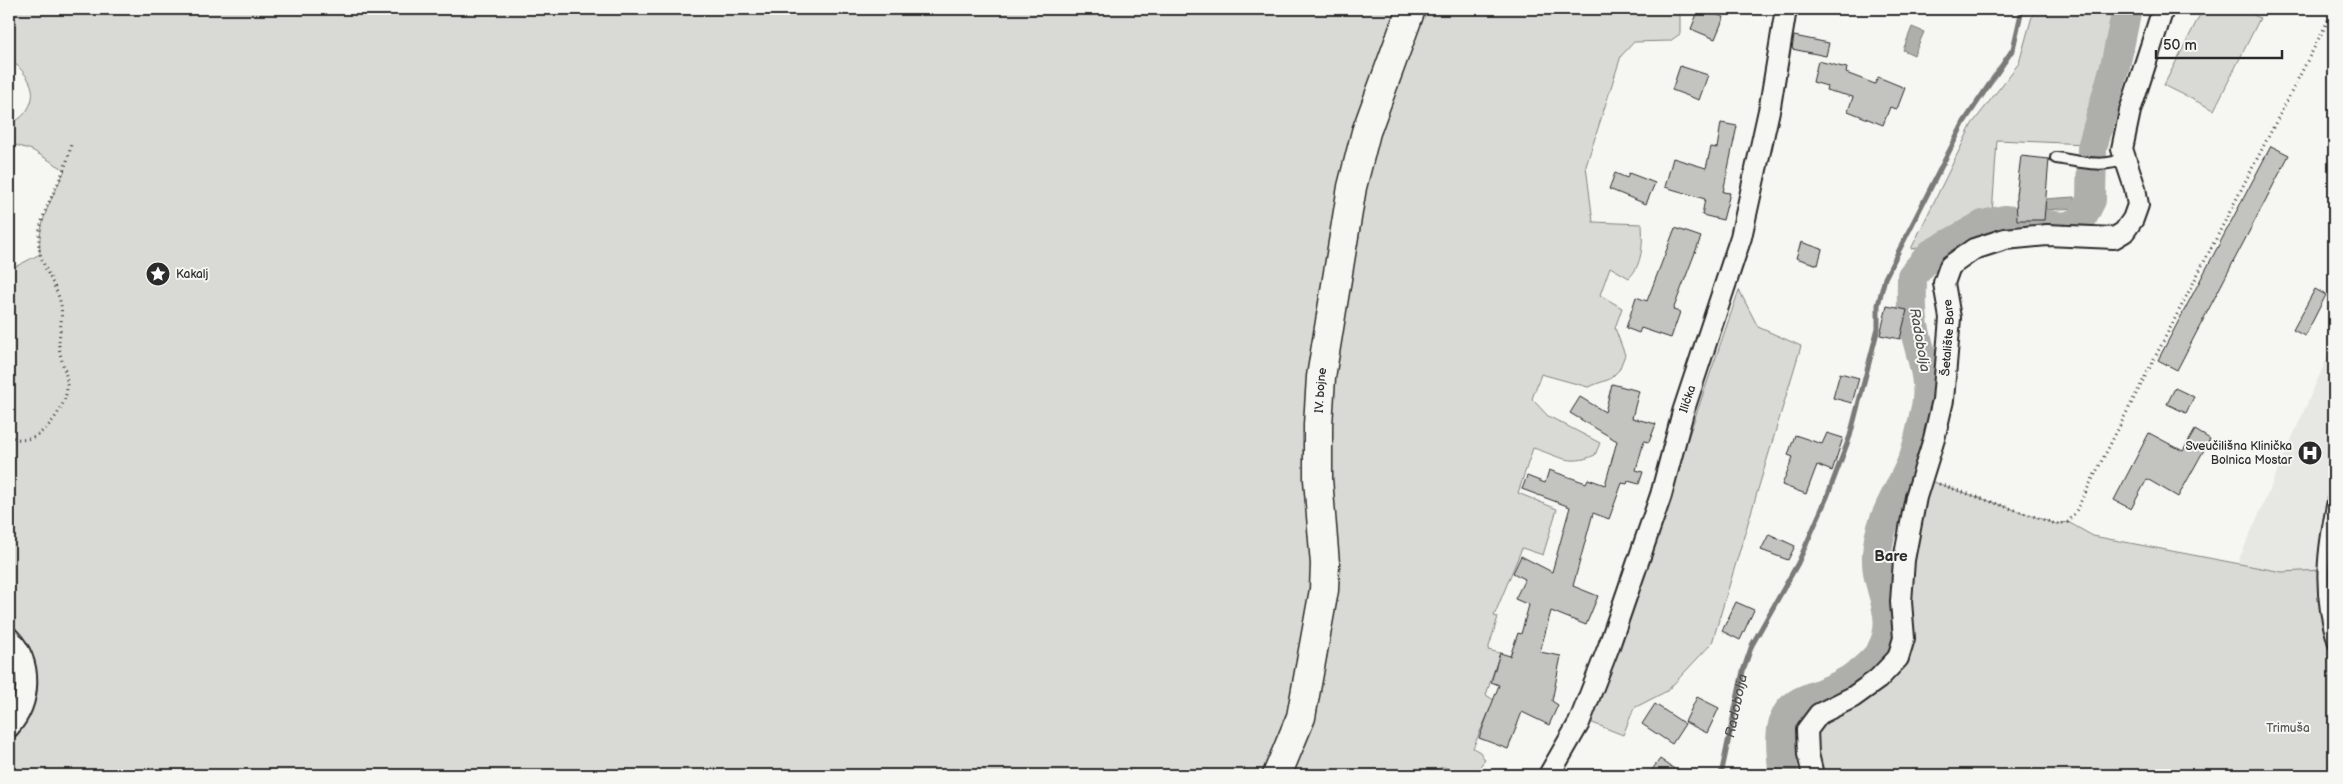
<svg xmlns="http://www.w3.org/2000/svg" width="2343" height="784" viewBox="0 0 2343 784" font-family="'Balsamiq Sans',sans-serif">
<style>
.built{fill:#e7e7e3}
.green{fill:#d9d9d5;stroke:#828280}
.water{fill:#aeaeab;stroke:#7a7a78}
.lines{fill:none;stroke-linecap:round;stroke-linejoin:round}
.stream{stroke:#7a7a78;stroke-width:5}
.river{stroke:#aeaeab;stroke-width:30}
.building{fill:#c3c3c0;stroke:#2b2b2b}
.service-casing{stroke:#2b2b2b;stroke-width:14}
.minor-casing{stroke:#2b2b2b;stroke-width:24}
.primary-casing{stroke:#2b2b2b;stroke-width:31}
.path{stroke:#2b2b2b;stroke-width:3;stroke-dasharray:1 4;stroke-linecap:butt}
.service{stroke:#f6f6f2;stroke-width:10}
.minor{stroke:#f6f6f2;stroke-width:20}
.primary{stroke:#f6f6f2;stroke-width:28}
.labels{text-anchor:middle;dominant-baseline:central;stroke-width:4;stroke-linejoin:round;paint-order:stroke}
.poi-label{font-size:12px;fill:#2b2b2b;stroke:#f6f6f2;text-anchor:start}
.street-label{font-size:12px;fill:#2b2b2b;stroke:#f6f6f2}
.park-label{font-size:12px;fill:#565656;stroke:#f6f6f2}
.water-label{font-size:14px;font-style:italic;fill:#525251;stroke:#f6f6f2}
.quarter-label{font-size:15px;font-weight:bold;fill:#2b2b2b;stroke:#f6f6f2}
</style>
<rect width="100%" height="100%" fill="#f6f6f2"/>
<filter id="ink" filterUnits="userSpaceOnUse"><feTurbulence type="fractalNoise" baseFrequency=".02" numOctaves="2"/><feDisplacementMap in="SourceGraphic" scale="10" xChannelSelector="R" yChannelSelector="G"/><feConvolveMatrix kernelMatrix="1 2 1 2 8 2 1 2 1" color-interpolation-filters="sRGB"/></filter>
<g filter="url(#ink)">
<!-- built -->
<path class="built" d="M 2334,342 L 2334,663 L 2282,572 L 2237,564 Z"/>
<!-- green -->
<g class="green">
<path d="M 9,9 L 1680,9 L 1680,34 L 1670,41 L 1634,42 L 1621,56 L 1586,166 L 1593,222 L 1642,224 C 1643,242 1643,264 1629,278 L 1610,267 L 1600,295 L 1622,308 L 1615,328 L 1625,355 L 1619,370 L 1610,379 L 1588,387 L 1541,374 L 1532,399 L 1548,416 L 1600,443 L 1595,455 C 1569,467 1557,455 1533,448 L 1518,493 L 1557,509 L 1543,555 L 1522,548 L 1494,616 L 1498,617 L 1488,650 L 1500,653 L 1486,695 L 1494,700 L 1473,748 L 1480,752 L 1485,760 L 1473,775 L 1443,767 L 1433,771 L 1432,775 L 9,775 L 9,400 L 13,377 L 9,359 L 9,270 L 40,254 C 37,222 52,198 65,170 L 32,150 L 9,143 L 9,123 C 23,121 35,103 32,89 C 30,79 23,72 17,65 L 9,65 Z"/>
<path d="M 2034,9 L 2116,9 L 2086,144 L 1997,140 L 1992,215 L 1932,246 L 1911,249 L 1972,124 L 2019,63 Z"/>
<path d="M 2203,9 L 2241,9 L 2260,18 L 2214,110 L 2164,85 Z"/>
<path d="M 1739,290 L 1758,327 L 1801,346 L 1712,643 L 1667,691 L 1634,708 L 1623,735 L 1590,722 Z"/>
<path d="M 1922,478 L 2056,524 L 2068,522 L 2093,536 L 2282,572 L 2322,570 L 2334,644 L 2334,775 L 1813,775 L 1808,754 L 1819,714 L 1898,658 Z"/>
</g>
<!-- water -->
<g class="water">
<path d="M 1912,27 L 1924,32 L 1914,55 L 1903,50 Z"/>
<path d="M 2074,197 L 2075,208 L 2046,210 L 2045,199 Z"/>
</g>
<g class="lines">
<!-- stream -->
<path class="stream" id="s1" d="M 1721,775 L 1743,671 L 1752,645 L 1798,563 L 1827,497 L 1850,436 L 1878,328 L 1878,305 L 1885,278 L 1964,122 L 2013,49 L 2022,9"/>
<!-- river -->
<path class="river" d="M 1784,775 C 1770,680 1810,713 1862,671 C 1869,665 1878,657 1882,649 C 1900,615 1875,588 1877,556 C 1878,520 1899,494 1912,462 C 1919,445 1922,424 1926,407 C 1932,377 1918,350 1913,321 C 1911,307 1912,291 1912,276 L 1931,254 L 1983,225 L 2004,220 L 2065,227 L 2080,222 L 2091,200 L 2092,148 L 2115,66 L 2127,9"/>
</g>
<!-- building -->
<g class="building">
<path d="M 1699,9 L 1724,17 L 1715,39 L 1691,29 Z"/>
<path d="M 1794,36 L 1829,43 L 1826,56 L 1792,49 Z"/>
<path d="M 1818,61 L 1847,68 L 1846,73 L 1875,84 L 1878,77 L 1905,88 L 1897,109 L 1890,107 L 1883,125 L 1848,111 L 1853,97 L 1826,90 L 1827,86 L 1813,82 Z"/>
<path d="M 1680,66 L 1708,75 L 1699,100 L 1672,90 Z"/>
<path d="M 1721,123 L 1737,126 L 1723,192 L 1730,193 L 1723,220 L 1702,215 L 1705,199 L 1665,187 L 1673,158 L 1706,168 L 1711,147 L 1717,148 Z"/>
<path d="M 2271,146 L 2289,155 L 2177,370 L 2158,360 Z"/>
<path d="M 2021,156 L 2049,159 L 2044,220 L 2017,220 L 2016,195 Z"/>
<path d="M 1615,173 L 1627,178 L 1629,173 L 1655,183 L 1646,204 L 1609,189 Z"/>
<path d="M 1675,228 L 1701,237 L 1673,310 L 1680,312 L 1671,338 L 1641,328 L 1639,333 L 1626,328 L 1636,297 L 1647,301 Z"/>
<path d="M 1801,242 L 1822,249 L 1818,265 L 1796,258 Z"/>
<path d="M 2315,289 L 2326,295 L 2305,336 L 2293,330 Z"/>
<path d="M 1887,306 L 1907,310 L 1900,339 L 1880,335 Z"/>
<path d="M 1840,373 L 1859,378 L 1852,403 L 1833,398 Z"/>
<path d="M 1612,384 L 1639,391 L 1632,418 L 1656,424 L 1649,442 L 1644,441 L 1636,470 L 1643,472 L 1639,484 L 1628,481 L 1627,484 L 1622,483 L 1609,519 L 1593,513 L 1573,586 L 1598,596 L 1586,625 L 1551,611 L 1540,652 L 1561,656 L 1552,701 L 1558,705 L 1549,725 L 1522,712 L 1508,749 L 1479,738 L 1499,685 L 1491,682 L 1500,653 L 1510,656 L 1518,633 L 1521,634 L 1529,605 L 1515,599 L 1525,579 L 1513,573 L 1521,556 L 1552,572 L 1570,507 L 1522,489 L 1527,476 L 1545,483 L 1549,470 L 1586,483 L 1588,479 L 1605,485 L 1617,441 L 1570,413 L 1580,397 L 1605,412 Z"/>
<path d="M 2175,388 L 2194,397 L 2186,413 L 2167,404 Z"/>
<path d="M 2195,430 L 2210,439 L 2178,497 L 2147,479 L 2131,509 L 2114,500 L 2149,433 L 2183,451 Z"/>
<path d="M 1827,433 L 1843,438 L 1832,471 L 1817,465 L 1806,494 L 1782,485 L 1793,457 L 1788,455 L 1795,435 L 1822,444 Z"/>
<path d="M 1769,534 L 1795,546 L 1788,560 L 1761,550 Z"/>
<path d="M 1736,602 L 1754,610 L 1740,640 L 1722,631 Z"/>
<path d="M 1697,697 L 1719,708 L 1707,733 L 1685,722 Z"/>
<path d="M 1655,704 L 1685,724 L 1672,744 L 1642,724 Z"/>
<path d="M 1660,759 L 1683,775 L 1648,775 Z"/>
</g>
<g class="lines">
<defs>
<g id="service">
<path d="M 2056,158 C 2078,161 2104,169 2125,158"/>
<path d="M 2334,496 C 2323,548 2317,592 2334,644"/>
</g>
<g id="minor">
<path d="M 9,638 C 33,663 31,702 9,727"/>
<path id="s2" d="M 1549,775 L 1579,723 L 1609,646 L 1661,495 L 1683,412 L 1741,237 L 1770,106 L 1786,9"/>
<path id="s3" d="M 1813,775 L 1808,754 L 1807,730 L 1819,714 L 1853,697 L 1878,679 L 1898,658 L 1904,638 L 1901,602 L 1904,560 L 1916,497 L 1934,439 L 1943,400 L 1950,318 L 1944,283 L 1950,266 L 1974,249 L 2005,239 L 2047,235 L 2114,238 L 2124,232 L 2133,219 L 2138,205 L 2135,188 L 2122,149 L 2130,111 L 2163,9"/>
</g>
<g id="primary">
<path id="s4" d="M 1277,775 L 1301,717 L 1324,590 L 1325,564 L 1318,479 L 1318,425 L 1321,377 L 1352,187 L 1366,132 L 1411,9"/>
</g>
</defs>
<!-- service casing -->
<use href="#service" class="service-casing"/>
<!-- minor casing -->
<use href="#minor" class="minor-casing"/>
<!-- primary casing -->
<use href="#primary" class="primary-casing"/>
<!-- path -->
<g class="path">
<path d="M 9,435 C 14,438 21,441 27,439 C 46,436 66,406 67,388 C 68,374 60,360 59,346 C 59,333 63,318 61,305 C 56,281 36,262 39,237 C 42,203 67,177 71,143"/>
<path d="M 1939,484 L 2056,524 L 2068,522 L 2075,513 L 2334,9"/>
</g>
<!-- service -->
<use href="#service" class="service"/>
<!-- minor -->
<use href="#minor" class="minor"/>
<!-- primary -->
<use href="#primary" class="primary"/>
</g>
</g>
<!-- icons -->
<defs>
<symbol id="sight-disc" viewBox="-11 -11 22 22"><circle r="9.5" fill="#2b2b2b" stroke="#f6f6f2"/><path d="M0-6L1.8-2.2L6-1.7L2.9 1.2L3.7 5.4L0 3.3L-3.7 5.4L-2.9 1.2L-6-1.7L-1.8-2.2Z" fill="#fff"/></symbol>
<symbol id="hospital-disc" viewBox="-11 -11 22 22"><circle r="9.5" fill="#2b2b2b" stroke="#f6f6f2"/><path d="M-5-5h3v3.5h4V-5h3V5h-3V1.5h-4V5h-3Z" fill="#fff"/></symbol>
</defs>
<g fill-rule="evenodd">
<use href="#sight-disc" x="144" y="260" width="28" height="28"/>
<use href="#hospital-disc" x="2296" y="439" width="28" height="28"/>
</g>
<g class="labels">
<!-- poi labels -->
<g class="poi-label">
<text x="176" y="274">Kakalj</text>
<text x="2292" y="446" text-anchor="end">Sveučilišna Klinička<tspan x="2292" dy="14">Bolnica Mostar</tspan></text>
</g>
<!-- street labels -->
<g class="street-label">
<text stroke="none"><textPath href="#s3" startOffset="490">Šetalište Bare</textPath></text>
<text stroke="none"><textPath href="#s4" startOffset="392">IV. bojne</textPath></text>
<text stroke="none"><textPath href="#s2" startOffset="402">Ilićka</textPath></text>
</g>
<!-- park labels -->
<g class="park-label">
<text x="2288" y="728">Trimuša</text>
</g>
<!-- water labels -->
<g class="water-label">
<text transform="translate(1920 340) rotate(80)">Radobolja</text>
<text stroke="none"><textPath href="#s1" startOffset="71">Radobolja</textPath></text>
</g>
<!-- quarter labels -->
<g class="quarter-label">
<text x="1891" y="556">Bare</text>
</g>
</g>
<!-- margin -->
<rect width="2343" height="784" fill="none" stroke="#f6f6f2" stroke-width="30"/>
<rect x="15" y="15" width="2313" height="754" fill="none" stroke="#2b2b2b" stroke-width="2" filter="url(#ink)"/>
<!-- scale -->
<path d="M2156 50v8h126v-8" fill="none" stroke="#2b2b2b" stroke-width="2.5"/>
<text x="2163" y="50" font-size="15" fill="#2b2b2b" stroke="#f6f6f2" stroke-width="4" paint-order="stroke">50 m</text>
</svg>
